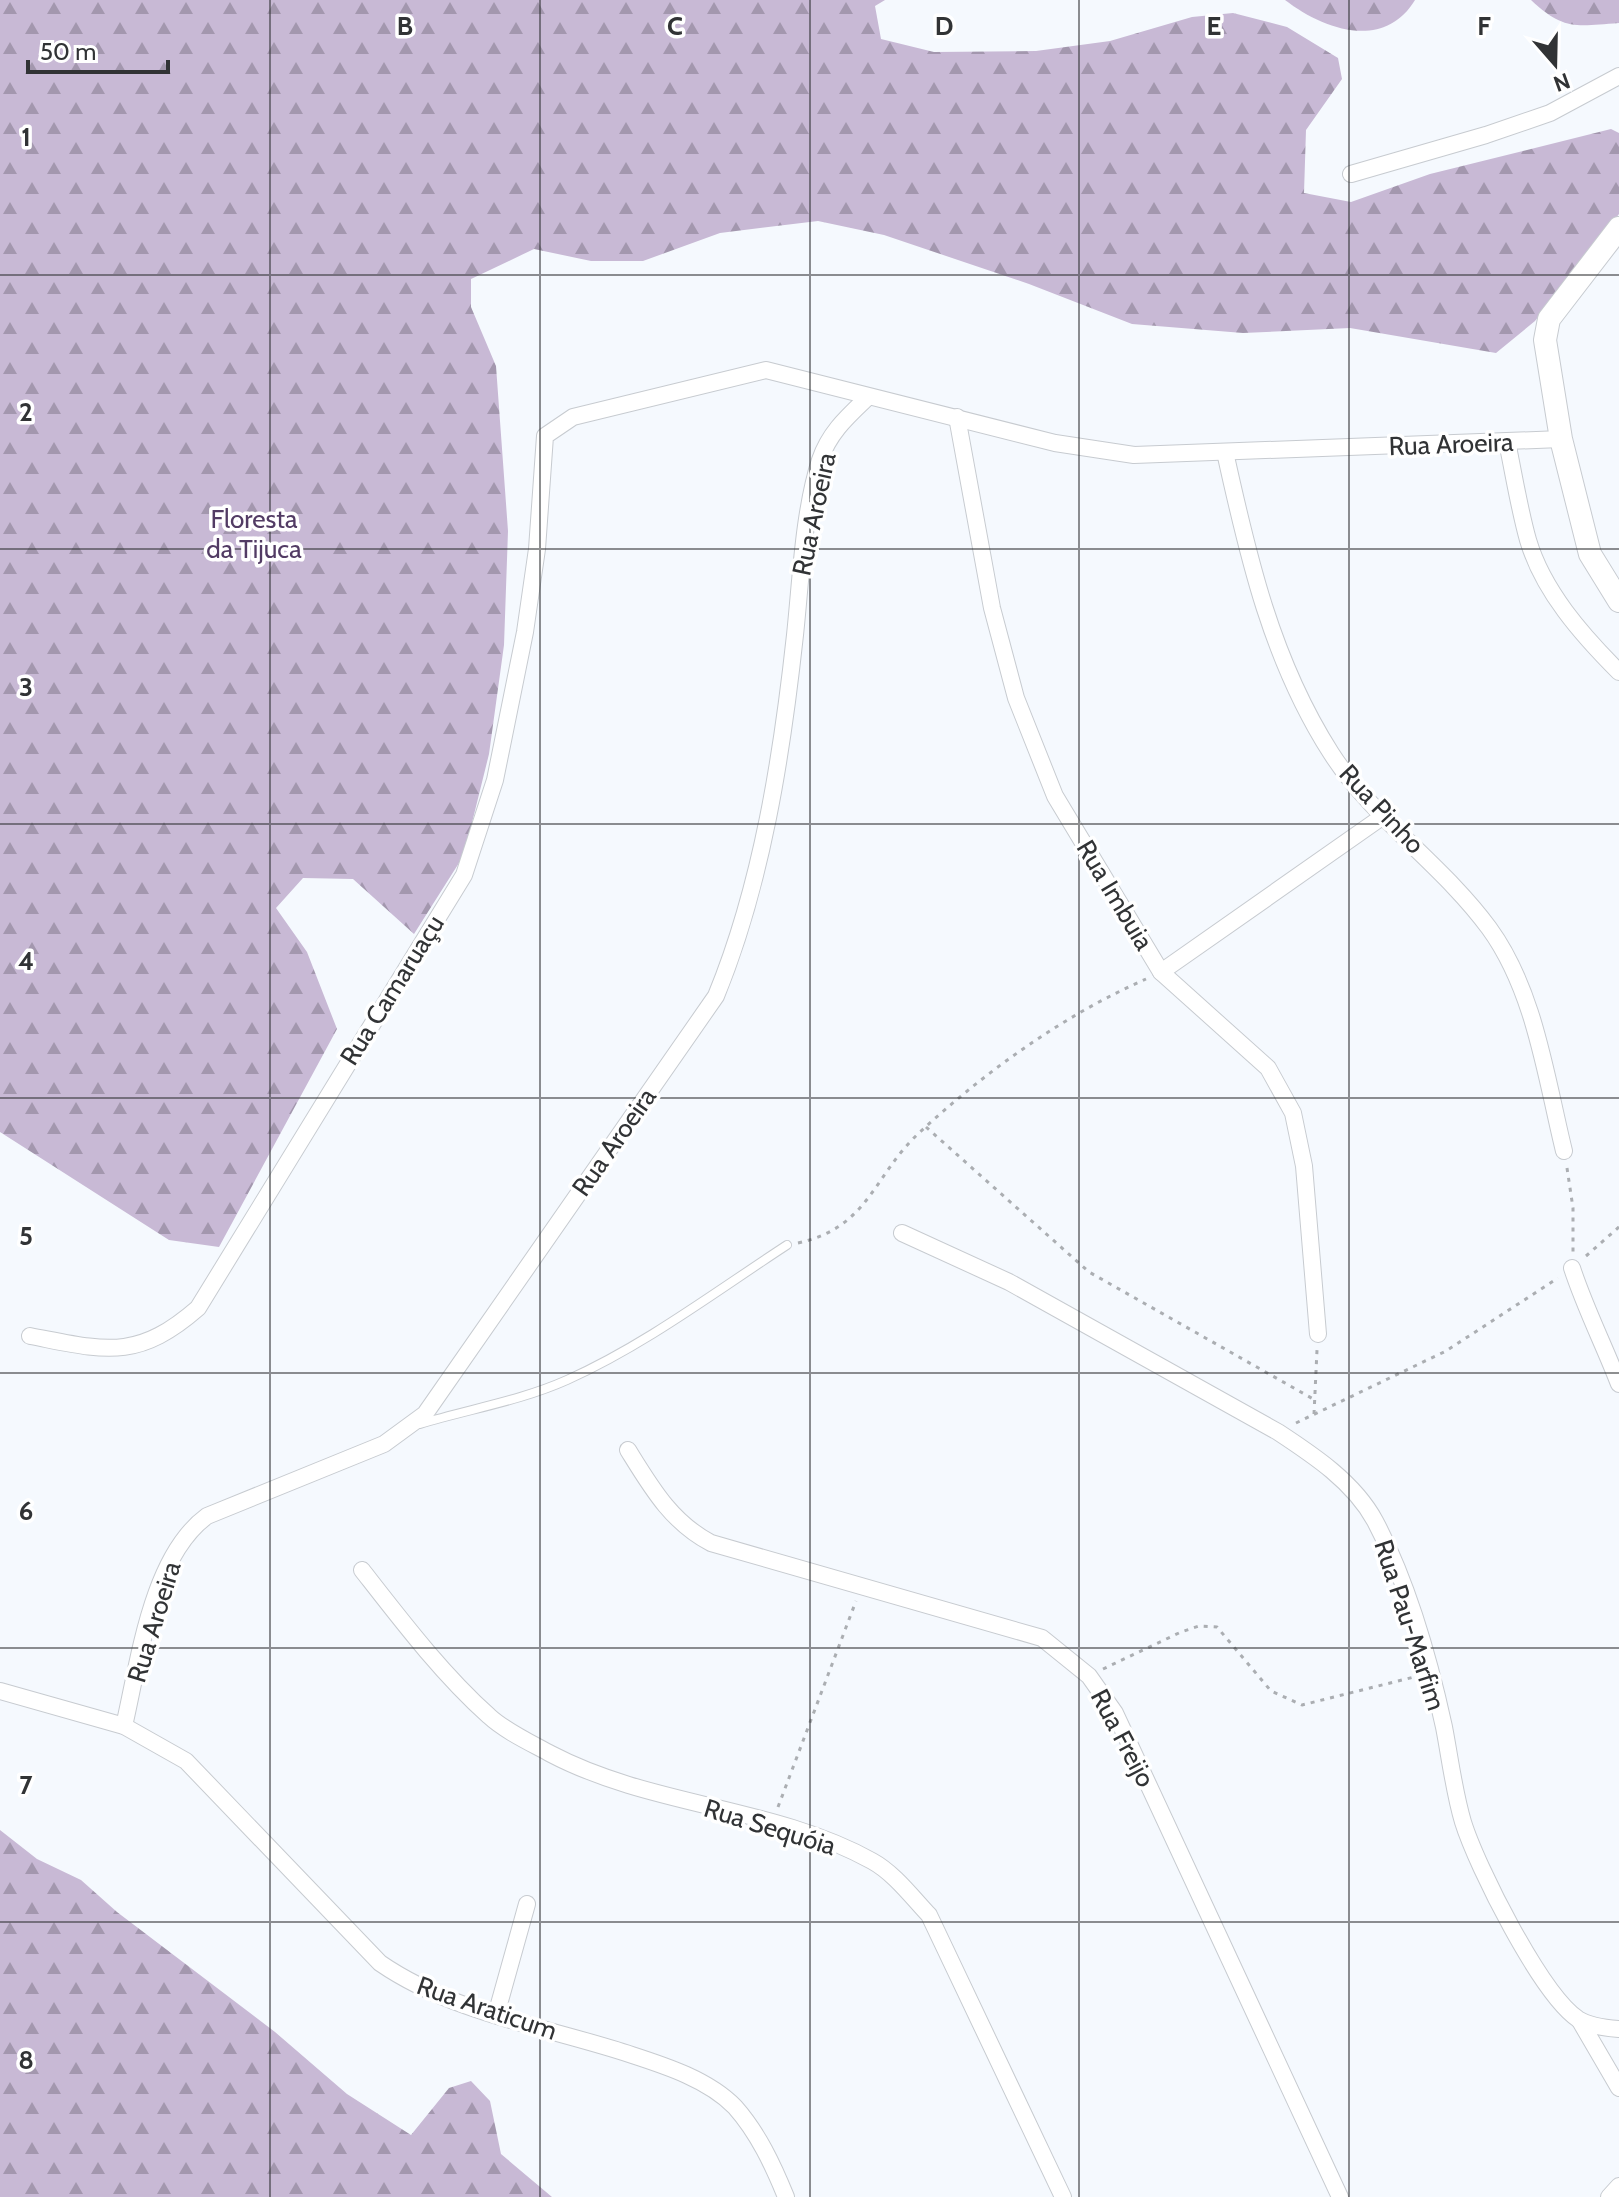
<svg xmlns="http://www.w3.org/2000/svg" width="1619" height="2197" viewBox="0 0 1619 2197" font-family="Cabin,sans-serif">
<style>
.forest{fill:url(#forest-firs)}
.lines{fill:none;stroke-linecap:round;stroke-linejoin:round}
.lane-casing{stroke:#c7cbd0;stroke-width:10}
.street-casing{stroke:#c7cbd0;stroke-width:18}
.secondary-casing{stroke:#c7cbd0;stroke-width:24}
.path{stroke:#abaeb2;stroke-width:3;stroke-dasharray:4 6;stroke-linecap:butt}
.lane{stroke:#fff;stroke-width:8}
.street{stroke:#fff;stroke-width:16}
.secondary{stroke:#fff;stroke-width:22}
.grid{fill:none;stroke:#313335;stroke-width:2;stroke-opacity:0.55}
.labels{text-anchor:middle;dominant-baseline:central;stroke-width:7;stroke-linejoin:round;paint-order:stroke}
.street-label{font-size:26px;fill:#313335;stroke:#fff}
.park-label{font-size:26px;fill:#523b64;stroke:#fff}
.grid-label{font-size:26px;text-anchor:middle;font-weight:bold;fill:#313335;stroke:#fff;stroke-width:7;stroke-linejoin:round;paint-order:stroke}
</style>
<defs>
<pattern id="forest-firs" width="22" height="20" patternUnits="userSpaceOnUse" patternTransform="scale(2)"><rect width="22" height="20" fill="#c8b9d5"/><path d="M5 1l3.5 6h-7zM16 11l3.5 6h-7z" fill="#a397ae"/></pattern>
</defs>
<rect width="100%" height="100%" fill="#f5f9fe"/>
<!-- forest -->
<g class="forest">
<path d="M 0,0 L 885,0 L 875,6 L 881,39 L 934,52 L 1036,51 L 1110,41 L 1192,17 L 1233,13 L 1287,27 L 1338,58 L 1342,79 L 1306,130 L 1304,193 L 1351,202 L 1430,174 L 1611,129 L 1619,133 L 1619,214 L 1535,321 L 1496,353 L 1350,328 L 1243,333 L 1132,324 L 1029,284 L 884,235 L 818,221 L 720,233 L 643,261 L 591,261 L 534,249 L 471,279 L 471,307 L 496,366 L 508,531 L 504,645 L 489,754 L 464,855 L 414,934 L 353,879 L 303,878 L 276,908 L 307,952 L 337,1029 L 219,1247 L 169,1240 L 0,1132 Z"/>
<path d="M 1285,0 L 1415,0 C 1384,51 1324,30 1285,0 Z"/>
<path d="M 1531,0 L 1619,0 L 1619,23 C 1576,26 1564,31 1531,0 Z"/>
<path d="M 0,1830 L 37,1859 L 81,1880 L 117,1912 L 275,2032 L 347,2094 L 411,2135 L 449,2088 L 471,2081 L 490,2101 L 501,2154 L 552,2197 L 0,2197 Z"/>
</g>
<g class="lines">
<defs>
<path id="lane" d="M 420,1424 C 469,1409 520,1401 567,1380 C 645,1345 715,1292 787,1245"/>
<g id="street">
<path d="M 1351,174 L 1486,135 L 1550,113 L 1619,76"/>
<path d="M 957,417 L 992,608 L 1016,698 L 1055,796 L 1161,972 L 1268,1068 L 1293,1113 L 1304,1166 L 1318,1334"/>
<path d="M 1507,442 C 1514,475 1519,508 1528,540 C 1543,591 1582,635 1619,672"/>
<path d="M 1225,452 C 1248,557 1272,661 1331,753 C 1374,820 1442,864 1489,928 C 1535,991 1546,1078 1564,1151"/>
<path d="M 1161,972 L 1382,817"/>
<path d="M 902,1233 L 1009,1282 L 1278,1432 C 1313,1455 1354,1482 1375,1521 C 1408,1583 1429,1658 1444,1727 C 1450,1758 1454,1792 1463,1822 C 1477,1867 1541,1994 1578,2019 C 1589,2026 1606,2028 1619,2029"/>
<path d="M 1572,1268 C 1585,1308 1604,1345 1619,1384"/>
<path d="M 30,1336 C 104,1350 136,1362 198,1308 L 464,875 L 495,780 L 525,632 L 537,549 L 545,436 L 573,417 L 766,370 L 1055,443 L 1134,455 L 1561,439"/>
<path d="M 628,1450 C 651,1487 671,1522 711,1543 L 1042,1638 L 1089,1676 L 1115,1713 L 1340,2197"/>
<path d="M 362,1570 C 401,1620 442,1674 489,1716 C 505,1731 531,1743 551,1754 C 652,1807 773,1806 872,1861 C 894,1873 912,1897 929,1915 L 1063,2197"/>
<path d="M 0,1691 L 124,1726 L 186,1761 L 380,1963 C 454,2014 548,2027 632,2055 C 666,2066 709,2080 735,2107 C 758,2133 773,2165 786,2197"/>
<path d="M 124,1726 C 139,1662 151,1557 207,1516 L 384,1444 L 425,1414 L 716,996 C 762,884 782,755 795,635 C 801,579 803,514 820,460 C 829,433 847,417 867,398"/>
<path d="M 496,2015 L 527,1904"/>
<path d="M 1580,2021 L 1619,2088"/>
<path d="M 1609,2197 L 1619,2186"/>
</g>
<path id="secondary" d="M 1619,228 L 1549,319 L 1545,340 L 1561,439 L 1590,554 L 1619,601"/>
</defs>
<!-- lane casing -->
<use href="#lane" class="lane-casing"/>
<!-- street casing -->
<use href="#street" class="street-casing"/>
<!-- secondary casing -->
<use href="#secondary" class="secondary-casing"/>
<!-- path -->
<g class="path">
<path d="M 926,1127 L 1089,1272 L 1315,1400"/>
<path d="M 1567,1168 L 1573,1208 L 1573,1252"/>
<path d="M 798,1243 C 870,1227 873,1175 920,1132 C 986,1071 1064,1015 1146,979"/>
<path d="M 1586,1256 L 1619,1227"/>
<path d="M 1314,1414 L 1317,1350"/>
<path d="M 1296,1423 L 1446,1351 L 1558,1278"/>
<path d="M 1103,1669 L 1181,1632 L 1199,1626 L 1217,1627 L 1271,1691 L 1302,1705 L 1414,1677"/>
<path d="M 778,1807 L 856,1601"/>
</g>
<!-- lane -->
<use href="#lane" class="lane"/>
<!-- street -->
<use href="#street" class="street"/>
<!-- secondary -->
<use href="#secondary" class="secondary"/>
</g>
<!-- grid -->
<path class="grid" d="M 270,0 L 270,2197M 540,0 L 540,2197M 810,0 L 810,2197M 1079,0 L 1079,2197M 1349,0 L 1349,2197M 0,275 L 1619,275M 0,549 L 1619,549M 0,824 L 1619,824M 0,1098 L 1619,1098M 0,1373 L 1619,1373M 0,1648 L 1619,1648M 0,1922 L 1619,1922"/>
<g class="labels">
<!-- street labels -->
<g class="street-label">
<text transform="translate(1451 444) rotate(-2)">Rua Aroeira</text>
<text transform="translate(814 514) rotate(-78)">Rua Aroeira</text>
<text transform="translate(1382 809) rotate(47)">Rua Pinho</text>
<text transform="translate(1115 895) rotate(59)">Rua Imbuia</text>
<text transform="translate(392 990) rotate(-58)">Rua Camaruaçu</text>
<text transform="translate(614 1142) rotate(-55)">Rua Aroeira</text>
<text transform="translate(154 1622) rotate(-73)">Rua Aroeira</text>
<text transform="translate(1410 1625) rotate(72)">Rua Pau-Marfim</text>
<text transform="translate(1123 1738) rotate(62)">Rua Freijo</text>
<text transform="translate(770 1827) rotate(17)">Rua Sequóia</text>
<text transform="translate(487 2008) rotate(19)">Rua Araticum</text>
</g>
<!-- park labels -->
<g class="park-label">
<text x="254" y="519">Floresta<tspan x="254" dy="30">da Tijuca</tspan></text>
</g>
</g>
<g class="grid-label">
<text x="405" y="35">B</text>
<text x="675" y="35">C</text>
<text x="944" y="35">D</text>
<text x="1214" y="35">E</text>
<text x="1484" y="35">F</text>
<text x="26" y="146">1</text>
<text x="26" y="421">2</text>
<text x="26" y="696">3</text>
<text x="26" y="970">4</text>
<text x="26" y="1245">5</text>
<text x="26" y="1520">6</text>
<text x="26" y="1794">7</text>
<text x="26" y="2069">8</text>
</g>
<!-- north arrow -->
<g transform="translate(1555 64) rotate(160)" stroke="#ffffff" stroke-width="6" paint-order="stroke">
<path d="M0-6L14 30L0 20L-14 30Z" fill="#313335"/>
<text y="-12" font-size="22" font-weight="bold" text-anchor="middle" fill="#313335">N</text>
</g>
<!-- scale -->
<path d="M28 60v12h140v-12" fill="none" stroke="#313335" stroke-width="4"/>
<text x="40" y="60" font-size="24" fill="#313335" stroke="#ffffff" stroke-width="6" paint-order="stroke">50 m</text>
</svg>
